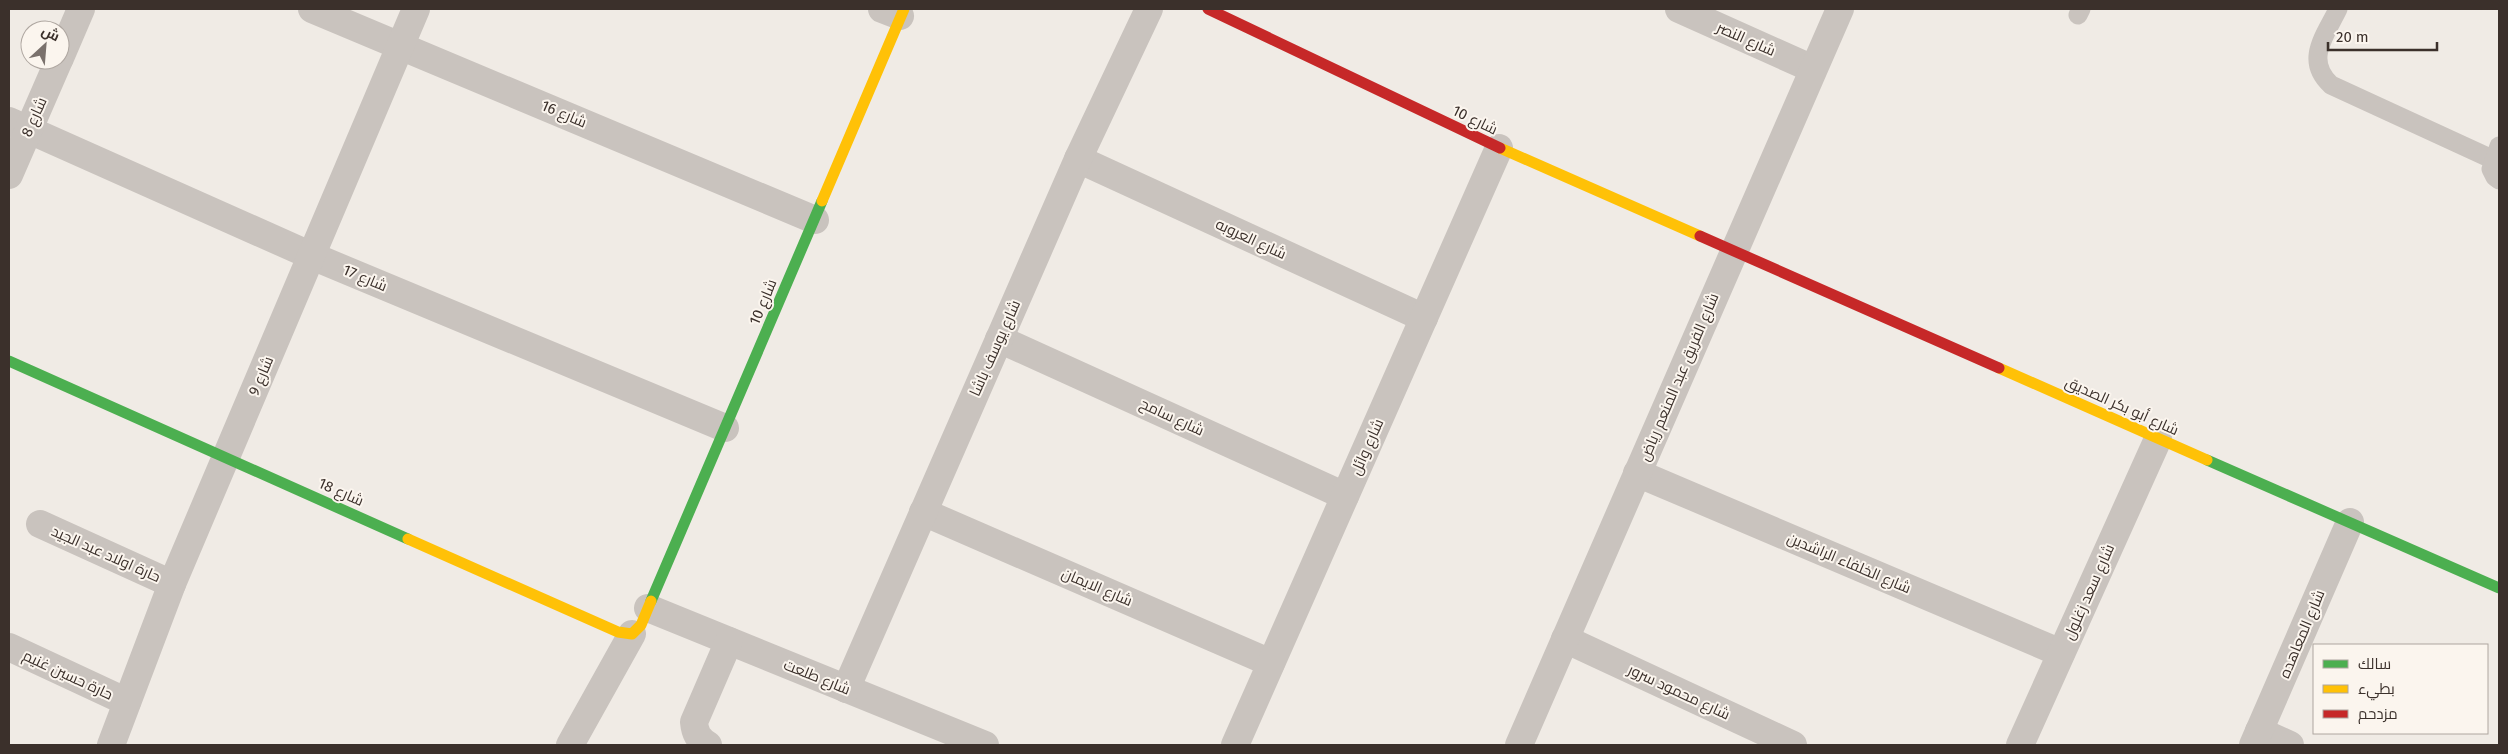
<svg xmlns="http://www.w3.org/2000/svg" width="2508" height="754" viewBox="0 0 2508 754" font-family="'Fira Sans',Cairo,sans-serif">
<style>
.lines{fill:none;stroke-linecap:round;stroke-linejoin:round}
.lane{stroke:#c9c3be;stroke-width:19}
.street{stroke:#c9c3be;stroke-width:28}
.fast{stroke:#4caf50;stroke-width:11}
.slow{stroke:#ffc107;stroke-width:11}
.jam{stroke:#c62828;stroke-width:11}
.labels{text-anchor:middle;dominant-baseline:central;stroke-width:4;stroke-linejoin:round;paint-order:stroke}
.street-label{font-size:15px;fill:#3b302b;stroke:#fbf5ee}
</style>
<rect width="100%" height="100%" fill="#f0ebe5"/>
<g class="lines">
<!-- lane -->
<g class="lane">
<path d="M 2338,9 C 2325,36 2304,60 2331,85 L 2494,160"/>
<path d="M 2078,15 L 2081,9"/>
<path d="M 2499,146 L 2491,169 L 2495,177 L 2499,180"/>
</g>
<!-- street -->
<g class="street">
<path d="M 312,9 L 815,220"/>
<path d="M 882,9 L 900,16"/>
<path d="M 1679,9 L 1813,69"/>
<path d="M 60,58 L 81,9"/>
<path d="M 9,121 L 312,256 L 725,428"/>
<path d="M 1078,159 L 1424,318"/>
<path d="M 9,175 L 59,60"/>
<path d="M 999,339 L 1345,496"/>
<path d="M 1637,473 L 2061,653"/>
<path d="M 923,512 L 1271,663"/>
<path d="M 40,524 L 172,584"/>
<path d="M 648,608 L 985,745"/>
<path d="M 1565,639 L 1793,745"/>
<path d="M 9,647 L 127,702"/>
<path d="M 846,689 L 1078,159 L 1149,9"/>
<path d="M 2259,731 L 2290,745"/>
<path d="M 111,745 L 172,584 L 416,9"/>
<path d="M 570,745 L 632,634"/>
<path d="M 708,745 C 698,739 695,733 694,722 L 729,641"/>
<path d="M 1235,745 L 1499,148"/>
<path d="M 1519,745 L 1840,9"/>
<path d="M 2020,745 L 2158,439"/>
<path d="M 2253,745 L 2350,522"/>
</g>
<!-- fast -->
<g class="fast">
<path d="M 9,361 L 408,539"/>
<path d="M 2207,460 L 2499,588"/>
<path d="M 651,601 L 822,201"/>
</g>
<!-- slow -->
<g class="slow">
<path d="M 1500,148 L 1700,236"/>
<path d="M 822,201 L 904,9"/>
<path d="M 1999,368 L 2207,460"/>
<path d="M 408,539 L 618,632 L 632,634 L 641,625 L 651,601"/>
</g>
<!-- jam -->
<g class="jam">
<path d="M 1208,9 L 1500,148"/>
<path d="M 1700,236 L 1999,368"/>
</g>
</g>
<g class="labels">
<!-- street labels -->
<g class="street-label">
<text transform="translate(1746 39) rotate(24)">شارع النصر</text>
<text transform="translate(564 114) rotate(23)">شارع 16</text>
<text transform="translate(34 117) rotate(-66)">شارع 8</text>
<text transform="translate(1475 120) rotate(26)">شارع 10</text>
<text transform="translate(1251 239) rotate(25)">شارع العروبه</text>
<text transform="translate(365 278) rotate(23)">شارع 17</text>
<text transform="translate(763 302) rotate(-67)">شارع 10</text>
<text transform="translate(995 348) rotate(-66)">شارع يوسف باشا</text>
<text transform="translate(261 376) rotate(-67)">شارع 9</text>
<text transform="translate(1679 377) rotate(-67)">شارع الفريق عبد المنعم رياض</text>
<text transform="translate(2122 406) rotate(24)">شارع أبو بكر الصديق</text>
<text transform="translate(1172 417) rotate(25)">شارع سامح</text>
<text transform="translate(1367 447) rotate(-66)">شارع وائل</text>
<text transform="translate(341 492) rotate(24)">شارع 18</text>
<text transform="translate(106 554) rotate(24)">حارة اولاد عبد الجيد</text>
<text transform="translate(1849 563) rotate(23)">شارع الخلفاء الراشدين</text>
<text transform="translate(1097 587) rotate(23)">شارع الايمان</text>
<text transform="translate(2089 592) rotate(-66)">شارع سعد زغلول</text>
<text transform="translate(2302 634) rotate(-67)">شارع المعاهده</text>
<text transform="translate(68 675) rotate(25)">حارة حسين غنيم</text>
<text transform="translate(817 677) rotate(22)">شارع طلعت</text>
<text transform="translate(1679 692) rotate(25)">شارع محمود سرور</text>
</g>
</g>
<!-- border -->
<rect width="2508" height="754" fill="none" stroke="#3b302b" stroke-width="20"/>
<!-- legend -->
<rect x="2313" y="644" width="175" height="90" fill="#fbf5ee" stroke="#aea6a0"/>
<rect x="2323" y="660" width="25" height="8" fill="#4caf50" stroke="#aea6a0"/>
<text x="2358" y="669" font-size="15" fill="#3b302b">سالك</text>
<rect x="2323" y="685" width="25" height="8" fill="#ffc107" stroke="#aea6a0"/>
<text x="2358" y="694" font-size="15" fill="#3b302b">بطيء</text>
<rect x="2323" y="710" width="25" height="8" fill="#c62828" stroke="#aea6a0"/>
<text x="2358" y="719" font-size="15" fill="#3b302b">مزدحم</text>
<!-- north arrow -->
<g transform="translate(45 45) rotate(26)"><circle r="24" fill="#fbf5ee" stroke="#aea6a0"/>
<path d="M0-4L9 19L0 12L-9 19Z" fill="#7a716c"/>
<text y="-8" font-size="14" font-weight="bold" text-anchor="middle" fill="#3b302b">ش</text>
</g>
<!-- scale -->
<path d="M2328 42v8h109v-8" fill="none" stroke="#3b302b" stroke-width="2.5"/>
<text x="2336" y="42" font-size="15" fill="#3b302b" stroke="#fbf5ee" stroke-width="4" paint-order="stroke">20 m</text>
</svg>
